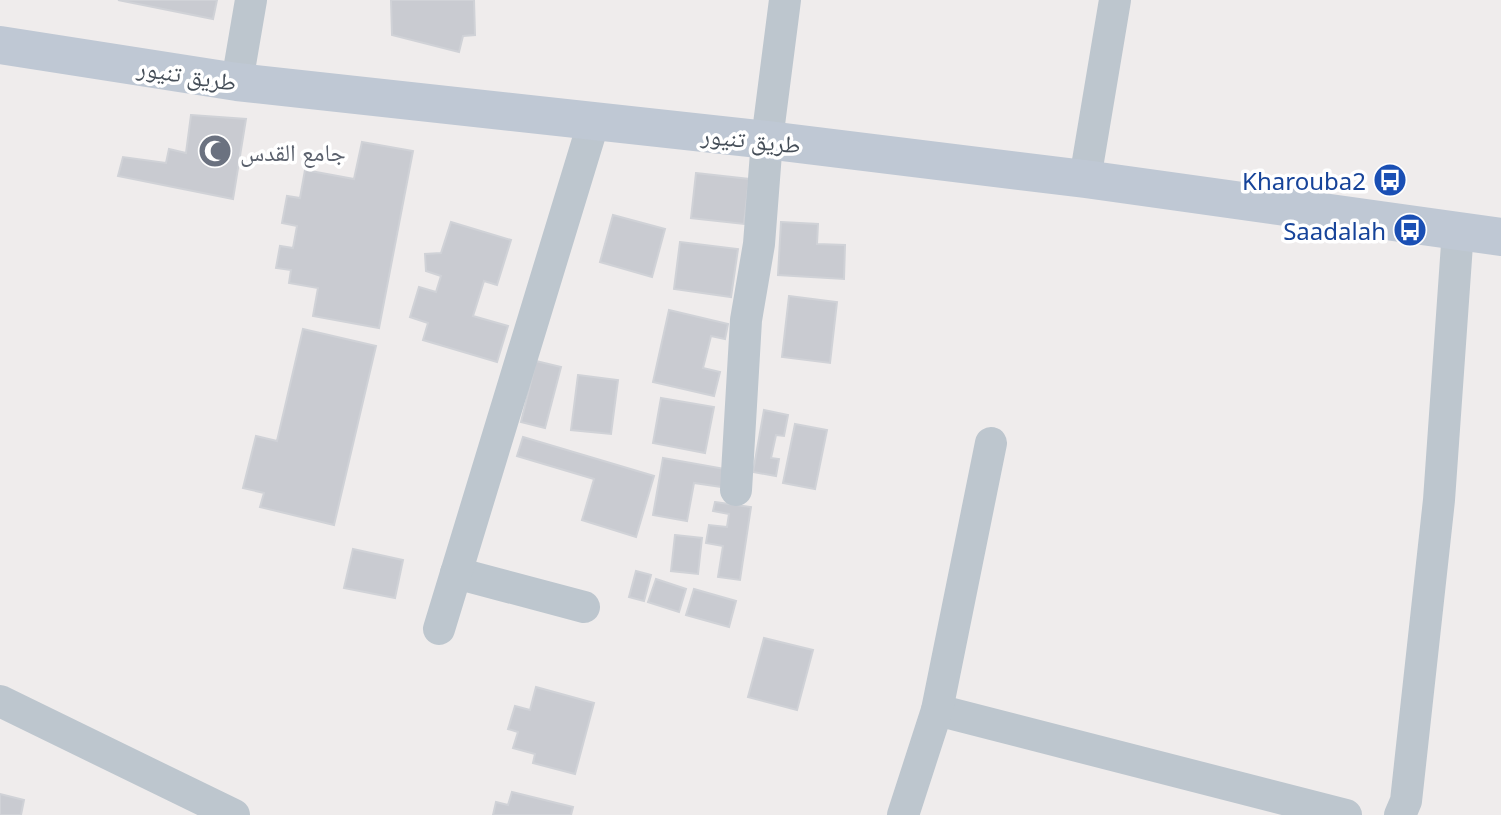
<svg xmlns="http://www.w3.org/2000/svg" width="1501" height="815" viewBox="0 0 1501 815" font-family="'Noto Sans','Noto Naskh Arabic',sans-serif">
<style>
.building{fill:#c9cbd1;stroke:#d0d2d7;stroke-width:2}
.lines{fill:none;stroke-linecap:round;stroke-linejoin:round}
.street{stroke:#bdc6ce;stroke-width:32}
.secondary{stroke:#bfc8d4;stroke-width:38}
.labels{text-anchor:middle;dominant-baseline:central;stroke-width:7;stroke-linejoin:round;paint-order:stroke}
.street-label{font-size:24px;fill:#454e58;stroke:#fff}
.worship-label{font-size:24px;fill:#5b616d;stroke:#fff;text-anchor:start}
.transit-label{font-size:24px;fill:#164399;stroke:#fff;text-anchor:end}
</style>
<rect width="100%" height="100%" fill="#efecec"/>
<!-- building -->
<g class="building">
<path d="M 118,0 L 217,0 L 213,19 Z"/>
<path d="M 391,0 L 474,0 L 475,35 L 463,36 L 459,52 L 392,35 Z"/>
<path d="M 191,115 L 246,119 L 233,199 L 118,176 L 123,157 L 166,163 L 169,149 L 186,153 Z"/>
<path d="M 362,142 L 413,151 L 379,328 L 313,316 L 318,288 L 289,283 L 291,270 L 276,268 L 280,246 L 293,248 L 297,226 L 282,223 L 287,196 L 300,198 L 305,170 L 354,179 Z"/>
<path d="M 696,173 L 749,179 L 744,224 L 691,218 Z"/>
<path d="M 613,215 L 665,229 L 652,277 L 600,262 Z"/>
<path d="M 451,222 L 511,240 L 497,285 L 484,281 L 473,316 L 508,326 L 497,362 L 423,340 L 428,323 L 410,317 L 419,287 L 436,292 L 441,276 L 426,271 L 425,254 L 441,253 Z"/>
<path d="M 781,222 L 818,224 L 817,244 L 845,245 L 844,279 L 778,275 Z"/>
<path d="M 680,242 L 738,249 L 731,297 L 674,289 Z"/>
<path d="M 789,296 L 837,302 L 830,363 L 782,357 Z"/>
<path d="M 669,310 L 728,324 L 725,339 L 711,336 L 703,368 L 720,372 L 714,396 L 653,382 Z"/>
<path d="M 303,329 L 376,346 L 334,525 L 260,507 L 264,493 L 243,488 L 256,436 L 277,441 Z"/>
<path d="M 536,361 L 561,367 L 545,428 L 521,422 Z"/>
<path d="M 578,375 L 618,380 L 611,434 L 571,430 Z"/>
<path d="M 661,398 L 714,407 L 705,453 L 653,443 Z"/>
<path d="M 764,410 L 788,415 L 784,436 L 776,435 L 771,458 L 779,459 L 776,476 L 753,472 Z"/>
<path d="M 795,424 L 827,430 L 815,489 L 783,483 Z"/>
<path d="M 523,437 L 654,476 L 636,537 L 582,520 L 594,479 L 517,456 Z"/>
<path d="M 663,458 L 725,469 L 722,487 L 694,483 L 687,521 L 653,515 Z"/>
<path d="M 715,502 L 751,507 L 740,580 L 718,577 L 723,546 L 706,543 L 709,525 L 727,527 L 729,514 L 713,511 Z"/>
<path d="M 675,535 L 702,538 L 698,574 L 671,571 Z"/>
<path d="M 353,549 L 403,560 L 395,598 L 344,588 Z"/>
<path d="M 636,571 L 651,575 L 644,601 L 629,597 Z"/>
<path d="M 656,579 L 686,589 L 679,612 L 648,602 Z"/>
<path d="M 694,589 L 736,601 L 729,627 L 686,615 Z"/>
<path d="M 764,638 L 813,650 L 797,710 L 748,697 Z"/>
<path d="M 536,687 L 594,703 L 575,774 L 533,763 L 535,754 L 513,748 L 518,732 L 508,729 L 515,706 L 530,710 Z"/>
<path d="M 512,792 L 573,807 L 571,815 L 493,815 L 496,802 L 508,805 Z"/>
<path d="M 0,794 L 24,800 L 21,815 L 0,815 Z"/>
</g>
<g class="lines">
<!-- street -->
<g class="street">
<path d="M 237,82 L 251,0"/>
<path d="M 1085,179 L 1115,0"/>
<path d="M 736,490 L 746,320 L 759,244 L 767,140 L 785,0"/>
<path d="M 456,573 L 584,607"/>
<path d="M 439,629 L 593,124"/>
<path d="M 0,701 L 234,815"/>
<path d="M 937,710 L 1346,815"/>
<path d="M 903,815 L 937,710 L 991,443"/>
<path d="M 1400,815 L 1406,801 L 1439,500 L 1458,230"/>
</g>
<!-- secondary -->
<path class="secondary" d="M 0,45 L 237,82 L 767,140 L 1085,179 L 1501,237"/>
</g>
<!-- icons -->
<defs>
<symbol id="mosque-disc" viewBox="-11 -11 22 22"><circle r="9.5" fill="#6b7280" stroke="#fff"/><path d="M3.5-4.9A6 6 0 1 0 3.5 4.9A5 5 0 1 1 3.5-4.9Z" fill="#fff"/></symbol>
<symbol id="bus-disc" viewBox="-11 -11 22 22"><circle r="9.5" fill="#1a4fb4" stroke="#fff"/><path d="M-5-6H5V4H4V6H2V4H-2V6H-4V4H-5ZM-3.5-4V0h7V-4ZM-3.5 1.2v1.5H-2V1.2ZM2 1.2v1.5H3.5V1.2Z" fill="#fff"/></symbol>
</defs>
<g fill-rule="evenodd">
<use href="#mosque-disc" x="196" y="132" width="38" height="38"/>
<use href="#bus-disc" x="1371" y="161" width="38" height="38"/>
<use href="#bus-disc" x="1391" y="211" width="38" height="38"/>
</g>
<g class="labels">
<!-- street labels -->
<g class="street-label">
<text transform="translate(187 74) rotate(9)">طريق تنيور</text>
<text transform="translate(751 139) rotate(6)">طريق تنيور</text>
</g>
<!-- worship labels -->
<g class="worship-label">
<text x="240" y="151">جامع القدس</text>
</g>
<!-- transit labels -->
<g class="transit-label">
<text x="1366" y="180">Kharouba2</text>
<text x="1386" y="230">Saadalah</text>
</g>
</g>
</svg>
